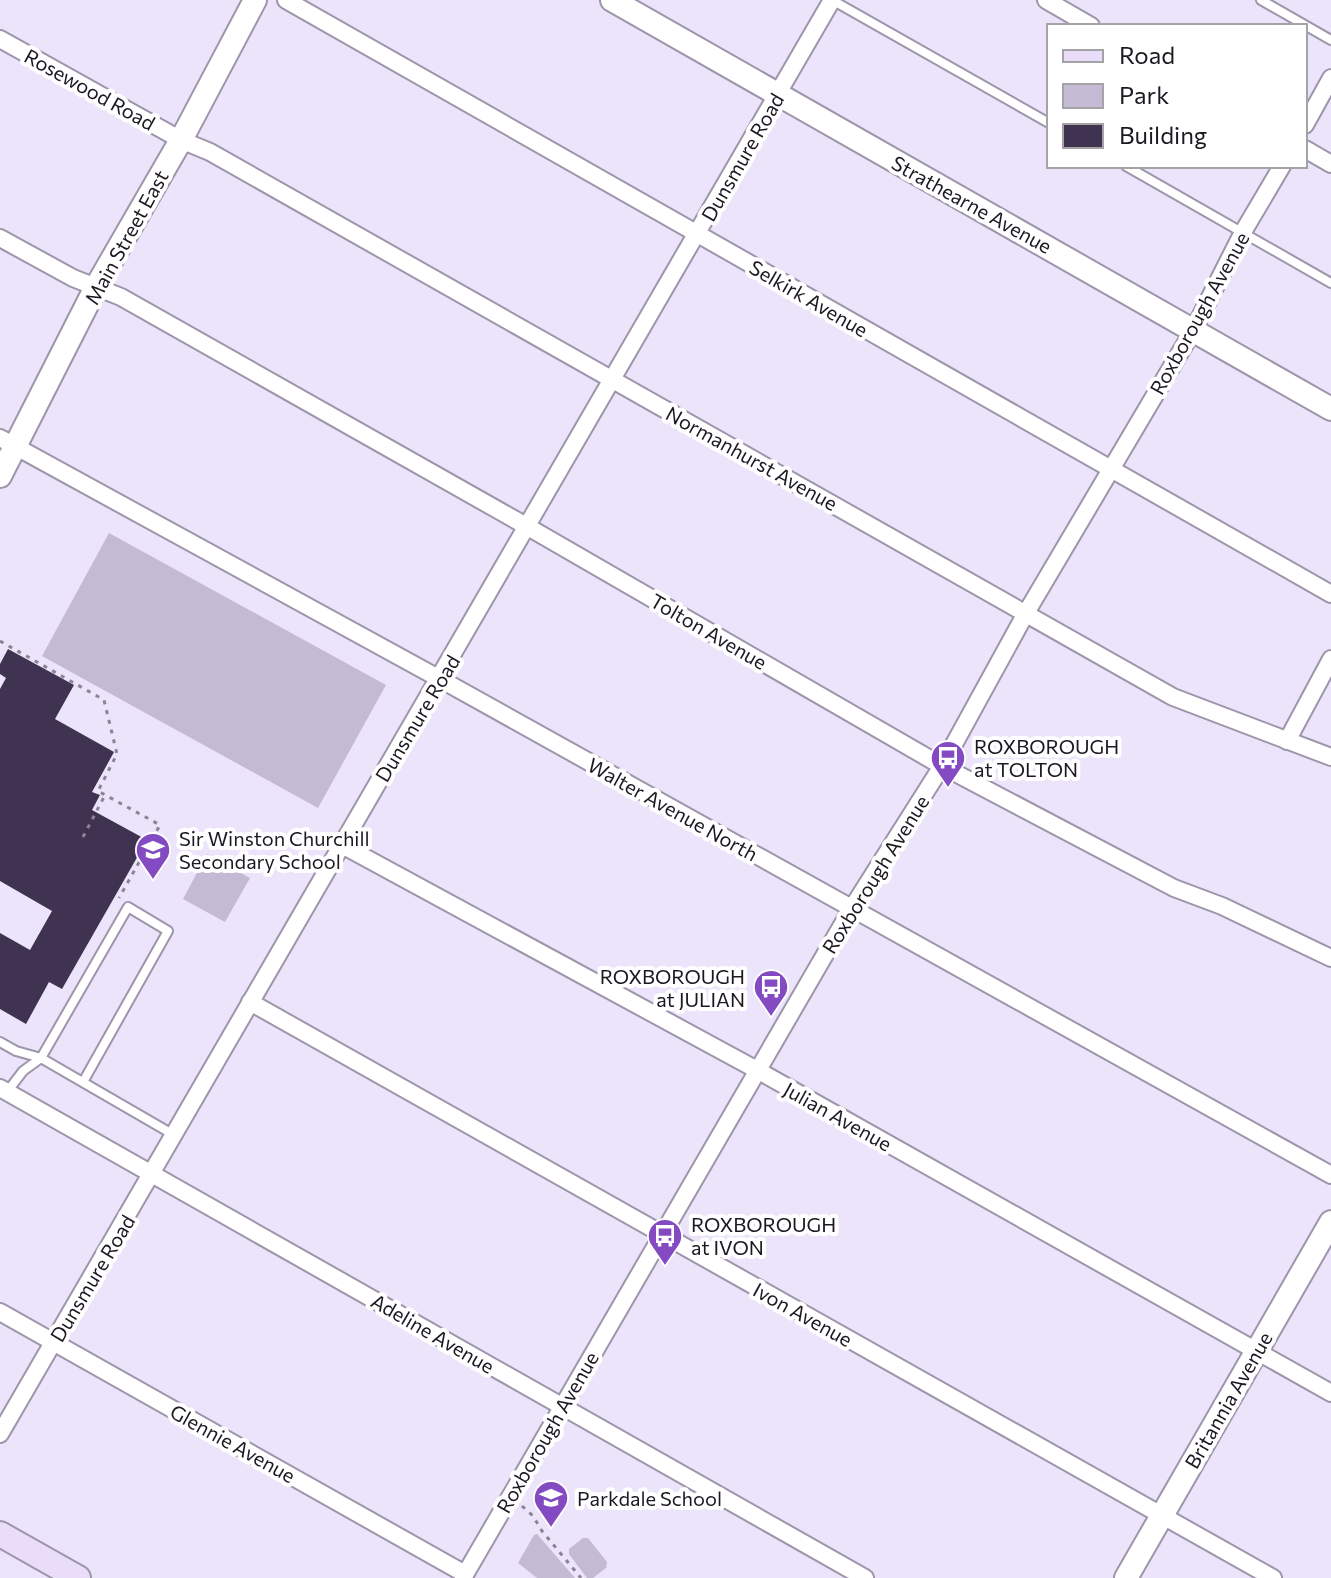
<svg xmlns="http://www.w3.org/2000/svg" width="1331" height="1578" viewBox="0 0 1331 1578" font-family="Commissioner,sans-serif">
<style>
.green{fill:#c4bad4}
.building{fill:#403351}
.lines{fill:none;stroke-linecap:round;stroke-linejoin:round}
.service-casing{stroke:#9d95aa;stroke-width:12}
.minor-casing{stroke:#9d95aa;stroke-width:20}
.tertiary-casing{stroke:#9d95aa;stroke-width:26}
.secondary-casing{stroke:#9d95aa;stroke-width:28}
.path{stroke:#8a8494;stroke-width:3;stroke-dasharray:4 6;stroke-linecap:butt}
.service{stroke:#fff;stroke-width:8}
.minor{stroke:#fff;stroke-width:16}
.tertiary{stroke:#fff;stroke-width:22}
.secondary{stroke:#e9ddf9;stroke-width:24}
.labels{text-anchor:middle;dominant-baseline:central;stroke-width:8;stroke-linejoin:round;paint-order:stroke}
.street-label{font-size:20px;fill:#1b1820;stroke:#fff}
.poi-label{font-size:20px;fill:#1b1820;stroke:#fff;text-anchor:start}
</style>
<rect width="100%" height="100%" fill="#ece4fa"/>
<!-- green -->
<g class="green">
<path d="M 109,533 L 386,685 L 318,808 L 42,656 Z"/>
<path d="M 207,854 L 250,878 L 225,922 L 183,899 Z"/>
<path d="M 537,1534 L 575,1578 L 537,1578 L 518,1563 L 534,1535 Z"/>
<path d="M 583,1538 L 588,1538 L 607,1562 L 606,1568 L 593,1578 L 587,1578 L 569,1554 L 569,1549 Z"/>
</g>
<!-- building -->
<path class="building" d="M 8,649 L 74,685 L 55,719 L 114,752 L 92,792 L 100,795 L 92,810 L 147,840 L 62,989 L 49,982 L 26,1024 L 0,1009 L 0,933 L 30,950 L 52,911 L 0,881 L 0,689 L 6,678 L 0,674 L 0,664 Z"/>
<g class="lines">
<defs>
<g id="service">
<path d="M 832,0 L 1049,123"/>
<path d="M 1261,0 L 1331,40"/>
<path d="M 1126,166 L 1331,283"/>
<path d="M 0,1042 L 16,1051 L 41,1058"/>
<path d="M 83,1082 L 168,931 L 128,907 L 41,1058 L 174,1135"/>
<path d="M 7,1092 L 23,1071 L 41,1058"/>
</g>
<g id="minor">
<path d="M 286,0 L 1331,594"/>
<path d="M 1046,0 L 1091,26"/>
<path d="M 0,39 L 181,140 L 210,152 L 1173,697 L 1331,757"/>
<path d="M 1305,125 L 1331,78"/>
<path d="M 1305,149 L 1331,164"/>
<path d="M 0,238 L 73,278 L 121,297 L 528,527 L 942,766 L 1174,888 L 1222,906 L 1331,958"/>
<path d="M 0,438 L 440,679 L 1331,1175"/>
<path d="M 1287,741 L 1331,659"/>
<path d="M 342,845 L 757,1070 L 1331,1393"/>
<path d="M 250,1002 L 1273,1578"/>
<path d="M 0,1088 L 865,1578"/>
<path d="M 0,1312 L 465,1574"/>
<path d="M 0,1434 L 832,0"/>
<path d="M 463,1578 L 852,908 L 942,766 L 1026,613 L 1194,329 L 1243,232 L 1282,166"/>
</g>
<g id="tertiary">
<path d="M 612,0 L 1331,409"/>
<path d="M 0,476 L 96,287 L 181,140 L 255,0"/>
<path d="M 1126,1578 L 1331,1222"/>
</g>
<path id="secondary" d="M 0,1534 L 78,1578"/>
</defs>
<!-- service casing -->
<use href="#service" class="service-casing"/>
<!-- minor casing -->
<use href="#minor" class="minor-casing"/>
<!-- tertiary casing -->
<use href="#tertiary" class="tertiary-casing"/>
<!-- secondary casing -->
<use href="#secondary" class="secondary-casing"/>
<!-- path -->
<g class="path">
<path d="M 0,641 L 104,700 L 117,754 L 98,791 L 160,825 L 119,898"/>
<path d="M 83,837 L 105,795"/>
<path d="M 522,1506 L 533,1516 L 542,1531 L 581,1578"/>
</g>
<!-- service -->
<use href="#service" class="service"/>
<!-- minor -->
<use href="#minor" class="minor"/>
<!-- tertiary -->
<use href="#tertiary" class="tertiary"/>
<!-- secondary -->
<use href="#secondary" class="secondary"/>
</g>
<!-- icons -->
<defs>
<symbol id="bus-pin" viewBox="-11 -11 22 30"><path d="M0 17L-7.5 6A9.5 9.5 0 1 1 7.5 6Z" fill="#834ac1" stroke="#fff"/><path d="M-5-6H5V4H4V6H2V4H-2V6H-4V4H-5ZM-3.5-4V0h7V-4ZM-3.5 1.2v1.5H-2V1.2ZM2 1.2v1.5H3.5V1.2Z" fill="#fff"/></symbol>
<symbol id="school-pin" viewBox="-11 -11 22 30"><path d="M0 17L-7.5 6A9.5 9.5 0 1 1 7.5 6Z" fill="#834ac1" stroke="#fff"/><path d="M0-5L7-2L0 1L-7-2ZM-4 1L0 2.5L4 1V4Q0 6-4 4Z" fill="#fff"/></symbol>
</defs>
<g fill-rule="evenodd">
<use href="#bus-pin" x="928" y="738" width="40" height="54"/>
<use href="#school-pin" x="133" y="830" width="40" height="54"/>
<use href="#bus-pin" x="751" y="967" width="40" height="54"/>
<use href="#bus-pin" x="645" y="1216" width="40" height="54"/>
<use href="#school-pin" x="531" y="1478" width="40" height="54"/>
</g>
<g class="labels">
<!-- street labels -->
<g class="street-label">
<text transform="translate(90 89) rotate(29)">Rosewood Road</text>
<text transform="translate(742 157) rotate(-60)">Dunsmure Road</text>
<text transform="translate(972 204) rotate(29)">Strathearne Avenue</text>
<text transform="translate(126 237) rotate(-61)">Main Street East</text>
<text transform="translate(809 298) rotate(30)">Selkirk Avenue</text>
<text transform="translate(1199 313) rotate(-61)">Roxborough Avenue</text>
<text transform="translate(752 458) rotate(29)">Normanhurst Avenue</text>
<text transform="translate(709 631) rotate(30)">Tolton Avenue</text>
<text transform="translate(417 718) rotate(-59)">Dunsmure Road</text>
<text transform="translate(673 809) rotate(29)">Walter Avenue North</text>
<text transform="translate(875 874) rotate(-58)">Roxborough Avenue</text>
<text transform="translate(838 1116) rotate(29)">Julian Avenue</text>
<text transform="translate(92 1278) rotate(-59)">Dunsmure Road</text>
<text transform="translate(803 1314) rotate(29)">Ivon Avenue</text>
<text transform="translate(433 1333) rotate(30)">Adeline Avenue</text>
<text transform="translate(1228 1400) rotate(-60)">Britannia Avenue</text>
<text transform="translate(547 1432) rotate(-60)">Roxborough Avenue</text>
<text transform="translate(233 1443) rotate(29)">Glennie Avenue</text>
</g>
<!-- poi labels -->
<g class="poi-label">
<text x="974" y="746">ROXBOROUGH<tspan x="974" dy="23">at TOLTON</tspan></text>
<text x="179" y="838">Sir Winston Churchill<tspan x="179" dy="23">Secondary School</tspan></text>
<text x="745" y="976" text-anchor="end">ROXBOROUGH<tspan x="745" dy="23">at JULIAN</tspan></text>
<text x="691" y="1224">ROXBOROUGH<tspan x="691" dy="23">at IVON</tspan></text>
<text x="577" y="1498">Parkdale School</text>
</g>
</g>
<!-- legend -->
<rect x="1047" y="24" width="260" height="144" fill="#ffffff" stroke="#a4a3a6" stroke-width="2"/>
<rect x="1063" y="50" width="40" height="12" fill="#e9ddf9" stroke="#a4a3a6" stroke-width="2"/>
<text x="1119" y="64" font-size="24" fill="#1b1820">Road</text>
<rect x="1063" y="84" width="40" height="24" fill="#c4bad4" stroke="#a4a3a6" stroke-width="2"/>
<text x="1119" y="104" font-size="24" fill="#1b1820">Park</text>
<rect x="1063" y="124" width="40" height="24" fill="#403351" stroke="#a4a3a6" stroke-width="2"/>
<text x="1119" y="144" font-size="24" fill="#1b1820">Building</text>
</svg>
